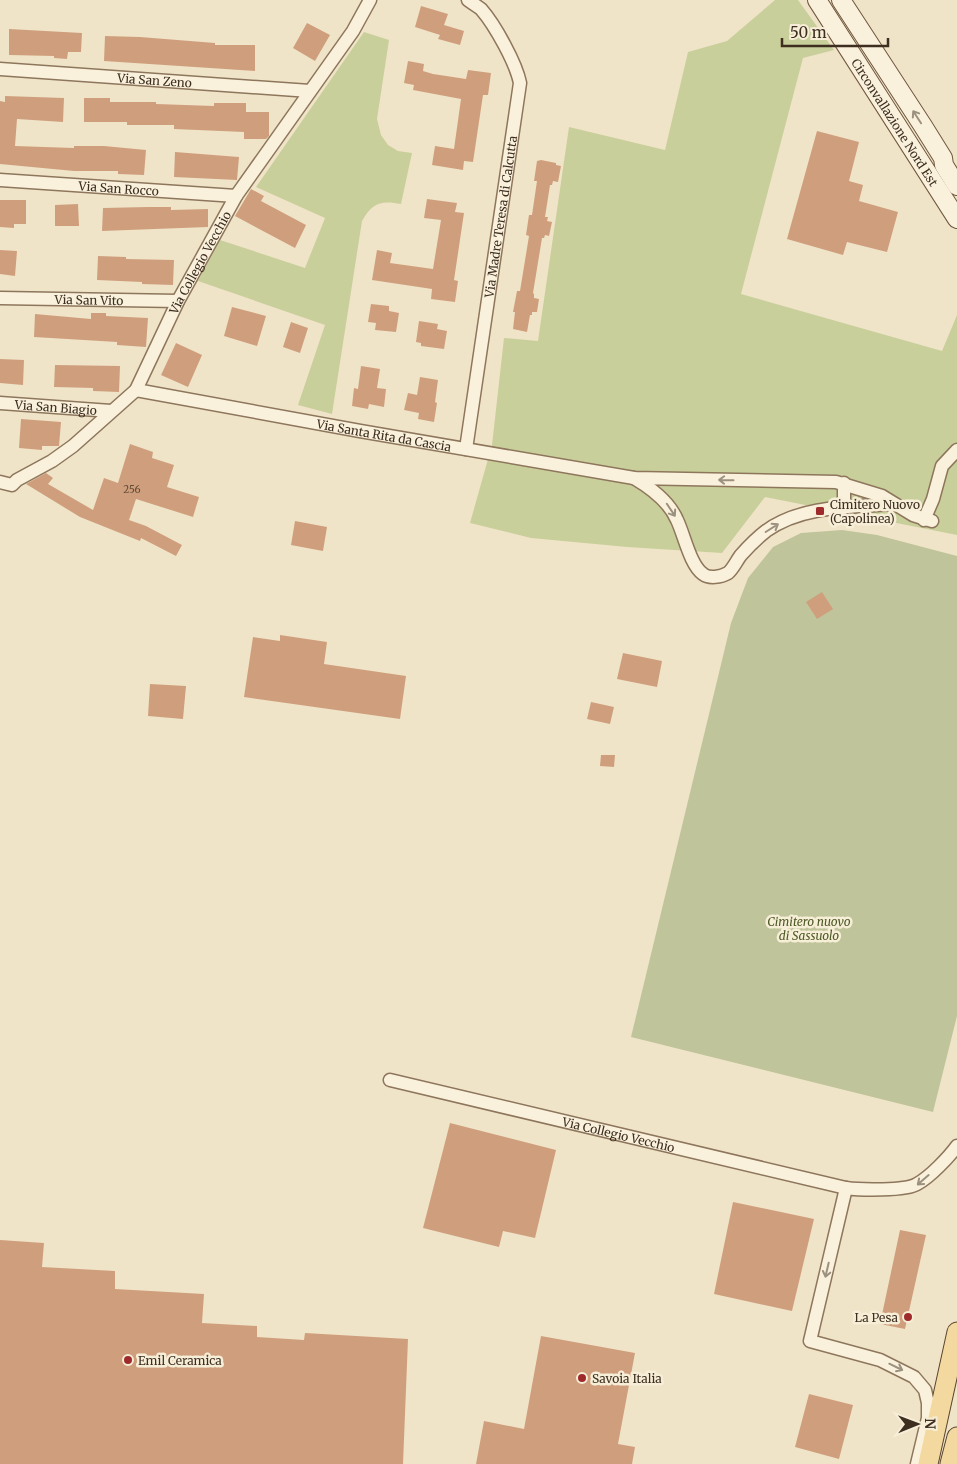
<svg xmlns="http://www.w3.org/2000/svg" width="957" height="1464" viewBox="0 0 957 1464" font-family="Merriweather,serif">
<style>
.green{fill:#c9cf9b}
.cemetery{fill:#bfc49a}
.building{fill:#cf9f7d}
.lines{fill:none;stroke-linecap:round;stroke-linejoin:round}
.street-casing{stroke:#8d765c;stroke-width:15}
.secondary-casing{stroke:#6f573f;stroke-width:20}
.primary-casing{stroke:#5b4430;stroke-width:21}
.street{stroke:#faf1dc;stroke-width:12}
.secondary{stroke:#faf1dc;stroke-width:18}
.primary{stroke:#f3d9a0;stroke-width:19}
.oneway{stroke:#9c907e}
.poi-dot{fill:#9e2a2b;stroke:#f7eed8;stroke-width:2}
.labels{text-anchor:middle;dominant-baseline:central;stroke-width:5;stroke-linejoin:round;paint-order:stroke}
.number-label{font-size:10px;fill:#624a37}
.street-label{font-size:12px;fill:#3d2e20;stroke:#f7eed8}
.poi-label{font-size:12px;fill:#3d2e20;stroke:#f7eed8;text-anchor:start}
.park-label{font-size:12px;font-style:italic;fill:#4d5a26;stroke:#f7eed8}
</style>
<rect width="100%" height="100%" fill="#f0e4c8"/>
<!-- green -->
<g class="green">
<path d="M 775,0 L 798,0 L 834,50 L 803,58 L 741,294 L 942,351 L 957,315 L 957,535 L 765,497 L 722,553 L 627,547 L 531,538 L 470,523 L 492,445 L 504,338 L 538,341 L 569,127 L 665,150 L 688,52 L 727,41 Z"/>
<path d="M 364,32 L 389,40 L 377,119 L 381,135 L 388,145 L 398,151 L 412,153 L 401,204 C 381,200 372,203 362,221 L 332,414 L 298,405 L 325,325 L 198,281 L 220,240 L 305,268 L 325,218 L 256,187 Z"/>
</g>
<!-- cemetery -->
<path class="cemetery" d="M 842,530 L 877,535 L 957,556 L 957,1016 L 933,1112 L 631,1037 L 731,623 L 748,578 L 773,547 L 801,533 Z"/>
<!-- building -->
<g class="building">
<path d="M 421,6 L 448,14 L 444,25 L 464,31 L 460,45 L 438,39 L 440,35 L 415,27 Z"/>
<path d="M 307,23 L 330,35 L 315,61 L 293,48 Z"/>
<path d="M 9,29 L 82,33 L 81,52 L 68,52 L 67,59 L 54,58 L 54,56 L 9,55 Z"/>
<path d="M 105,36 L 140,37 L 215,43 L 215,45 L 255,45 L 255,71 L 104,61 Z"/>
<path d="M 408,61 L 424,64 L 423,71 L 433,74 L 466,79 L 468,70 L 491,73 L 488,95 L 483,95 L 473,162 L 464,161 L 463,170 L 432,165 L 435,146 L 454,149 L 461,99 L 413,90 L 414,85 L 404,83 Z"/>
<path d="M 5,96 L 64,98 L 63,122 L 17,119 L 15,146 L 74,148 L 74,146 L 104,146 L 146,150 L 144,175 L 118,174 L 118,171 L 74,171 L 0,164 L 0,101 L 5,102 Z"/>
<path d="M 84,98 L 110,98 L 110,102 L 156,102 L 156,104 L 214,106 L 214,103 L 246,103 L 246,112 L 269,112 L 269,136 L 266,139 L 244,139 L 244,132 L 174,129 L 174,125 L 127,125 L 127,122 L 84,122 Z"/>
<path d="M 817,131 L 859,142 L 849,181 L 863,185 L 859,201 L 898,212 L 887,252 L 847,242 L 843,255 L 787,239 Z"/>
<path d="M 175,152 L 239,157 L 237,180 L 174,177 Z"/>
<path d="M 541,160 L 556,163 L 556,165 L 561,166 L 558,182 L 553,181 L 552,185 L 550,185 L 545,217 L 548,217 L 547,221 L 552,222 L 549,236 L 545,235 L 544,238 L 542,238 L 533,293 L 534,294 L 534,298 L 539,299 L 537,312 L 532,312 L 532,315 L 530,315 L 527,332 L 513,329 L 515,312 L 513,312 L 517,291 L 520,291 L 529,236 L 526,235 L 529,215 L 532,215 L 537,181 L 534,181 L 537,161 Z"/>
<path d="M 251,189 L 264,196 L 261,201 L 306,225 L 295,248 L 235,216 Z"/>
<path d="M 427,199 L 457,203 L 455,212 L 464,213 L 454,280 L 458,281 L 455,302 L 431,299 L 432,289 L 372,280 L 377,250 L 392,253 L 390,263 L 433,269 L 441,220 L 424,218 Z"/>
<path d="M 0,200 L 26,200 L 26,224 L 14,224 L 14,228 L 0,227 Z"/>
<path d="M 78,204 L 79,226 L 55,226 L 55,205 Z"/>
<path d="M 147,207 L 171,207 L 171,210 L 208,209 L 208,227 L 102,231 L 103,208 Z"/>
<path d="M 0,250 L 17,251 L 15,276 L 0,274 Z"/>
<path d="M 98,256 L 126,257 L 126,259 L 174,260 L 173,285 L 142,284 L 142,282 L 97,280 Z"/>
<path d="M 371,304 L 389,306 L 389,311 L 399,313 L 396,332 L 375,330 L 376,323 L 368,322 Z"/>
<path d="M 232,307 L 266,316 L 257,346 L 224,336 Z"/>
<path d="M 91,313 L 106,313 L 106,316 L 148,318 L 146,347 L 117,345 L 117,342 L 34,337 L 35,314 L 91,319 Z"/>
<path d="M 419,321 L 438,324 L 437,329 L 447,331 L 444,349 L 421,346 L 421,343 L 416,342 Z"/>
<path d="M 291,322 L 308,328 L 300,353 L 283,347 Z"/>
<path d="M 176,343 L 202,355 L 188,387 L 161,375 Z"/>
<path d="M 0,359 L 24,360 L 23,385 L 0,383 Z"/>
<path d="M 55,365 L 120,366 L 119,392 L 93,391 L 93,388 L 54,387 Z"/>
<path d="M 361,366 L 380,369 L 377,388 L 386,389 L 384,407 L 369,404 L 368,409 L 352,406 L 354,388 L 358,389 Z"/>
<path d="M 420,377 L 438,380 L 435,402 L 437,403 L 434,422 L 418,419 L 419,413 L 404,410 L 408,393 L 417,395 Z"/>
<path d="M 21,419 L 61,422 L 59,446 L 42,446 L 42,450 L 19,448 Z"/>
<path d="M 130,444 L 153,452 L 152,458 L 174,465 L 167,487 L 199,497 L 193,517 L 136,499 L 129,520 L 146,526 L 182,545 L 176,556 L 141,538 L 140,541 L 80,517 L 26,484 L 46,473 L 53,478 L 48,484 L 93,510 L 104,478 L 118,483 Z"/>
<path d="M 295,521 L 327,527 L 323,551 L 291,545 Z"/>
<path d="M 822,592 L 833,609 L 817,619 L 806,602 Z"/>
<path d="M 280,635 L 327,642 L 324,664 L 406,676 L 400,719 L 244,697 L 253,637 L 280,641 Z"/>
<path d="M 623,653 L 662,661 L 657,687 L 617,679 Z"/>
<path d="M 150,684 L 186,686 L 183,719 L 148,716 Z"/>
<path d="M 591,702 L 614,707 L 610,724 L 587,719 Z"/>
<path d="M 601,755 L 615,755 L 614,767 L 600,766 Z"/>
<path d="M 450,1123 L 556,1150 L 535,1238 L 503,1231 L 499,1247 L 423,1228 Z"/>
<path d="M 733,1202 L 814,1219 L 792,1311 L 714,1294 Z"/>
<path d="M 900,1230 L 926,1235 L 905,1329 L 880,1324 Z"/>
<path d="M 0,1240 L 44,1243 L 42,1267 L 115,1271 L 115,1289 L 204,1294 L 202,1323 L 257,1326 L 257,1337 L 304,1340 L 305,1333 L 408,1339 L 403,1464 L 0,1464 Z"/>
<path d="M 541,1336 L 635,1353 L 618,1444 L 635,1447 L 632,1464 L 476,1464 L 484,1421 L 524,1429 Z"/>
<path d="M 809,1394 L 853,1405 L 839,1459 L 795,1447 Z"/>
</g>
<g class="lines">
<defs>
<g id="street">
<path id="s1" d="M 0,69 L 310,91"/>
<path id="s2" d="M 0,180 L 236,196"/>
<path id="s3" d="M 0,298 L 178,301"/>
<path id="s4" d="M 136,390 L 360,431 L 634,478 L 836,482 L 882,496 L 913,515 L 932,521"/>
<path id="s5" d="M 0,403 L 111,411"/>
<path id="s6" d="M 466,449 L 520,83 C 516,63 495,25 481,9 C 477,6 472,3 468,0"/>
<path d="M 634,478 C 651,488 669,501 677,520 C 684,534 690,565 703,574 C 709,579 721,577 728,573 C 733,569 737,560 741,555 C 749,546 757,538 766,531 C 802,505 852,507 894,504"/>
<path id="s7" d="M 0,482 L 12,485 L 17,480 L 52,461 L 73,446 L 136,390 L 178,301 L 236,196 L 353,31 L 370,0"/>
<path d="M 844,508 L 844,483"/>
<path d="M 924,520 L 933,499 L 942,466 L 957,450"/>
<path id="s8" d="M 390,1080 L 846,1188"/>
<path d="M 917,1464 L 928,1418 L 928,1403 L 925,1390 L 914,1377 L 880,1360 L 810,1341 L 846,1188 C 860,1190 906,1191 917,1184 C 930,1177 949,1157 957,1146"/>
</g>
<g id="secondary">
<path id="s9" d="M 817,0 L 957,219"/>
<path d="M 841,0 L 923,126 L 943,158 L 944,165 L 957,186"/>
</g>
<g id="primary">
<path d="M 928,1464 L 957,1332"/>
<path d="M 950,1464 L 957,1437"/>
</g>
</defs>
<!-- street casing -->
<use href="#street" class="street-casing"/>
<!-- secondary casing -->
<use href="#secondary" class="secondary-casing"/>
<!-- primary casing -->
<use href="#primary" class="primary-casing"/>
<!-- street -->
<use href="#street" class="street"/>
<!-- secondary -->
<use href="#secondary" class="secondary"/>
<!-- primary -->
<use href="#primary" class="primary"/>
</g>
<!-- one-way arrows -->
<defs><path id="oneway-shaft" d="M-6 0H5M1.5-3L5.5 0L1.5 3" fill="none" stroke-width="1.6" stroke-linecap="round" stroke-linejoin="round" transform="scale(1.25)"/></defs>
<g class="oneway">
<use href="#oneway-shaft" transform="translate(917 117) rotate(-123)"/>
<use href="#oneway-shaft" transform="translate(726 480) rotate(-179)"/>
<use href="#oneway-shaft" transform="translate(671 510) rotate(56)"/>
<use href="#oneway-shaft" transform="translate(772 528) rotate(-32)"/>
<use href="#oneway-shaft" transform="translate(923 1180) rotate(139)"/>
<use href="#oneway-shaft" transform="translate(827 1270) rotate(103)"/>
<use href="#oneway-shaft" transform="translate(896 1367) rotate(26)"/>
</g>
<!-- markers -->
<g class="poi-dot">
<rect x="815" y="506" width="10" height="10" rx="2.5"/>
<circle cx="908" cy="1317" r="5"/>
<circle cx="128" cy="1360" r="5"/>
<circle cx="582" cy="1378" r="5"/>
</g>
<g class="labels">
<!-- number labels -->
<g class="number-label">
<text x="132" y="489">256</text>
</g>
<!-- street labels -->
<g class="street-label">
<text stroke="none"><textPath href="#s1" startOffset="155">Via San Zeno</textPath></text>
<text stroke="none"><textPath href="#s9" startOffset="145">Circonvallazione Nord Est</textPath></text>
<text stroke="none"><textPath href="#s2" startOffset="119">Via San Rocco</textPath></text>
<text stroke="none"><textPath href="#s6" startOffset="235">Via Madre Teresa di Calcutta</textPath></text>
<text stroke="none"><textPath href="#s7" startOffset="312">Via Collegio Vecchio</textPath></text>
<text stroke="none"><textPath href="#s3" startOffset="89">Via San Vito</textPath></text>
<text stroke="none"><textPath href="#s5" startOffset="56">Via San Biagio</textPath></text>
<text stroke="none"><textPath href="#s4" startOffset="252">Via Santa Rita da Cascia</textPath></text>
<text stroke="none"><textPath href="#s8" startOffset="235">Via Collegio Vecchio</textPath></text>
</g>
<!-- poi labels -->
<g class="poi-label">
<text x="830" y="504">Cimitero Nuovo<tspan x="830" dy="14">(Capolinea)</tspan></text>
<text x="898" y="1317" text-anchor="end">La Pesa</text>
<text x="138" y="1360">Emil Ceramica</text>
<text x="592" y="1378">Savoia Italia</text>
</g>
<!-- park labels -->
<g class="park-label">
<text x="809" y="921">Cimitero nuovo<tspan x="809" dy="14">di Sassuolo</tspan></text>
</g>
</g>
<!-- north arrow -->
<g transform="translate(917 1424) rotate(89)" stroke="#f7eed8" stroke-width="4" paint-order="stroke">
<path d="M0-4L9 19L0 12L-9 19Z" fill="#3d2e20"/>
<text y="-8" font-size="14" font-weight="bold" text-anchor="middle" fill="#3d2e20">N</text>
</g>
<!-- scale -->
<path d="M782 38v8h106v-8" fill="none" stroke="#3d2e20" stroke-width="2.5"/>
<text x="790" y="38" font-size="15" fill="#3d2e20" stroke="#f7eed8" stroke-width="4" paint-order="stroke">50 m</text>
</svg>
